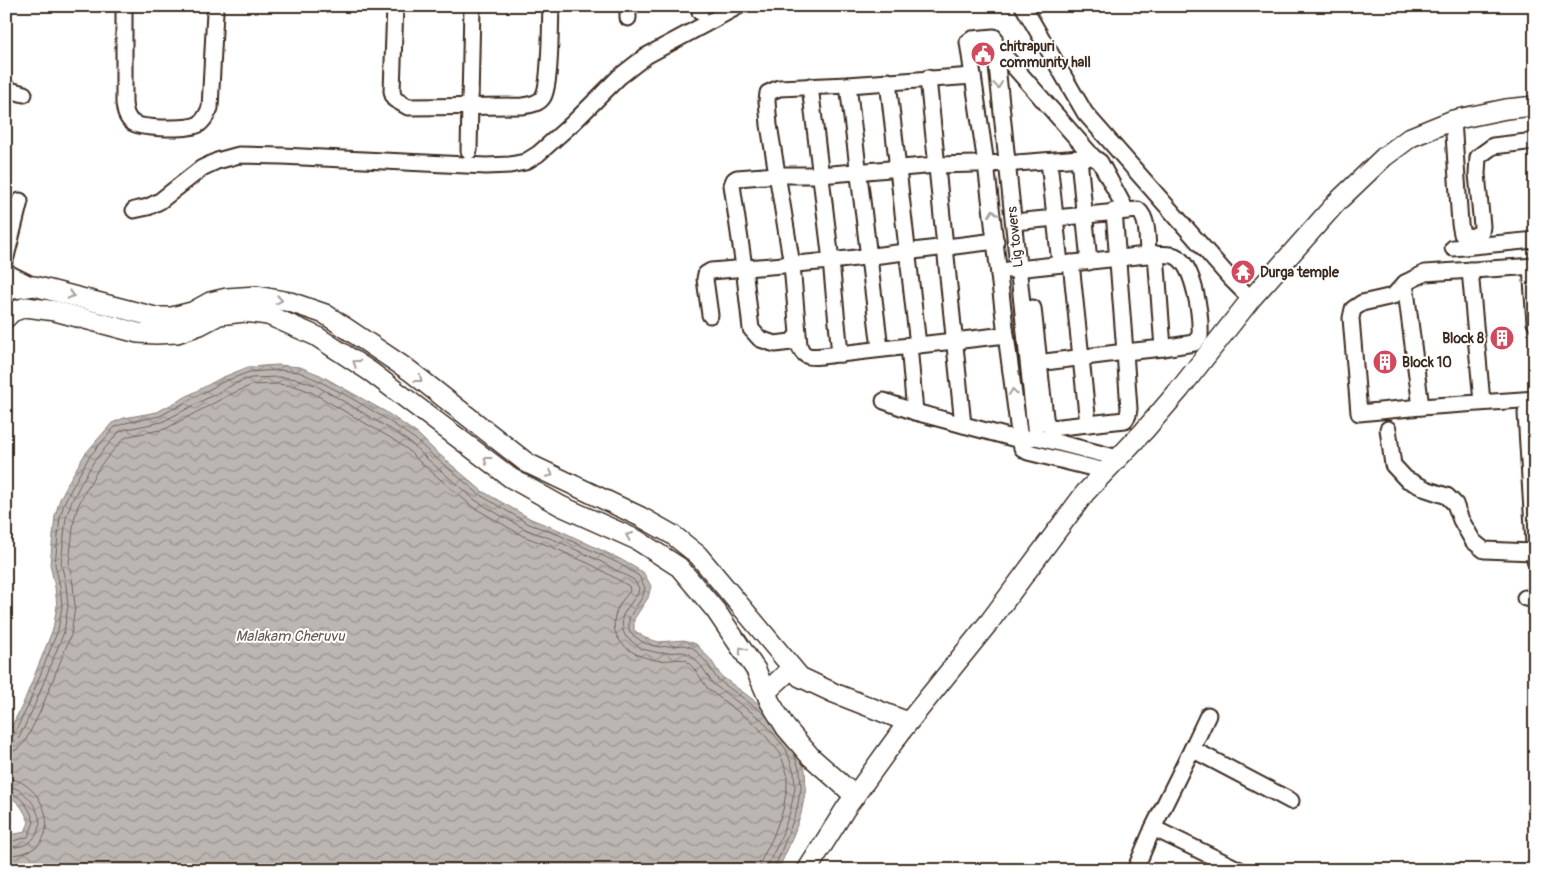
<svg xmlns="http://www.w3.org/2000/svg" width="1541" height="876" viewBox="0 0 1541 876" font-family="Pangolin,sans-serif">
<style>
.water{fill:url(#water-waves);stroke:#887e77}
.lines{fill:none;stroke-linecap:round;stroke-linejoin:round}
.shore{stroke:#6f625a;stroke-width:1}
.minor-casing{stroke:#3b2a1e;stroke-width:19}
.tertiary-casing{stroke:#3b2a1e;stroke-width:22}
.minor{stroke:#fff;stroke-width:15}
.tertiary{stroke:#fff;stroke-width:19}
.oneway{stroke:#a79f9a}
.labels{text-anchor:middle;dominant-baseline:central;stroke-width:4;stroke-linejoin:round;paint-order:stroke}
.poi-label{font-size:14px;font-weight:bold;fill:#3b2a1e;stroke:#fff;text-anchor:start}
.street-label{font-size:14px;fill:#3b2a1e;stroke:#fff}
.water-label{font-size:15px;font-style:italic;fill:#685b52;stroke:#fff}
</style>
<defs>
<pattern id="water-waves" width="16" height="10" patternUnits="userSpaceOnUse" patternTransform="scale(1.25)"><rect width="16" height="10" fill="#bcb6b3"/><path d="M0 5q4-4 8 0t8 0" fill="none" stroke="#9a9491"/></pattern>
</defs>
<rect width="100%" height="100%" fill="#fff"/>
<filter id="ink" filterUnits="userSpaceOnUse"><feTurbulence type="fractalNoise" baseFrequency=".02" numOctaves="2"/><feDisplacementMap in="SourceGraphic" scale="10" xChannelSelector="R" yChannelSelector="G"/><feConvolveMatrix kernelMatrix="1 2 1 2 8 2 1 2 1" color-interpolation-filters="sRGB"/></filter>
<g filter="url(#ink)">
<!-- water -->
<path class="water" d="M 278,365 L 300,367 L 320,375 L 386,412 L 419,435 L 433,449 L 482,491 L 531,519 L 559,530 L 620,559 L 643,572 L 651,586 L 648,598 L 634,619 L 634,630 L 645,638 L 659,642 L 684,640 L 696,644 L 711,660 L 721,676 L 770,712 L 796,743 L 805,770 L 806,788 L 801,814 L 790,844 L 778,870 L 6,870 L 6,836 L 25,832 L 29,822 C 24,811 19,799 6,797 L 6,737 L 23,704 L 53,629 L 57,606 L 55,587 L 50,564 L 55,516 L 60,499 L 69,481 L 85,454 L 112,423 L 124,418 L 157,412 L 221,378 L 248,367 Z"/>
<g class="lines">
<!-- shore -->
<g class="shore">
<path d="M 6,738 L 13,736 L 28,706 L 58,630 L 62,606 L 60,586 L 55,564 L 60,517 L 65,501 L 74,484 L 89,457 L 115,427 L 125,423 L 160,416 L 223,382 L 249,372 L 278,370 L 299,372 L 317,380 L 353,399 L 383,417 L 415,439 L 430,453 L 480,495 L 529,524 L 557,534 L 618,563 L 639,576 L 645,588 L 643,596 L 629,618 L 629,629 L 630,633 L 644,643 L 659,647 L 684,645 L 693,648 L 707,663 L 717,679 L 766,715"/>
<path d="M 6,745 L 13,743 L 19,738 L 33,709 L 64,632 L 68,606 L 66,585 L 61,563 L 66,518 L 71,503 L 79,487 L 94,461 L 119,432 L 127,429 L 162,422 L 236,383 L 251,378 L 278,377 L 297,379 L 315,385 L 350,405 L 395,432 L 412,444 L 426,458 L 475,500 L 498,514 L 527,530 L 555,540 L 596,559 L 634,580 L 639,588 L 638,593 L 624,613 L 622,618 L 623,631 L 626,637 L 642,649 L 659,653 L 683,652 L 690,654 L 702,667 L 713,684 L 762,720 L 786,749 L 794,772 L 795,788 L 790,812 L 780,840 L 768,864 L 767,870"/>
<path d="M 6,752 L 16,750 L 25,742 L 40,712 L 71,635 L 75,607 L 73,584 L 69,563 L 74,520 L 78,506 L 86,490 L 100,466 L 123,439 L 129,436 L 165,429 L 229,395 L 252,385 L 277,384 L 295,386 L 311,392 L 391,438 L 407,449 L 421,463 L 473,507 L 523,536 L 552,547 L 592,565 L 629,586 L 630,591 C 625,597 618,605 616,613 C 607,640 632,656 655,660 C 665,662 676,658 686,660 L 696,671 L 708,689 L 757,726 L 780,753 L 787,773 L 787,787 L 783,810 L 773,837 L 761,861 L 760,870"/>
<path d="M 6,778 C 48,780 71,856 6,855"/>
<path d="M 6,786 C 24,787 37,805 40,822 C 37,842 26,848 6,847"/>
<path d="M 6,792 C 21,793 30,809 34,822 L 28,837 L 13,841 L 6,841"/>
<path d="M 774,870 L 796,813 L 801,788 L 800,771 L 794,754"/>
</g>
<defs>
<g id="minor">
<path d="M 124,6 L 124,103 C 125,111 126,118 133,123 C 144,129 189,130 199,124 C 205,120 207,114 210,108 L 215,12"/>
<path d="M 395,6 L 392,91 L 394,99 L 408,107 L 522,106 C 529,105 539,104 543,97 C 551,84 550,24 551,6"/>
<path d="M 1023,6 L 1085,113 L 1230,278 L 1251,299"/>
<path d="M 700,12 L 700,6"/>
<path d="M 628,18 L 628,6"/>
<path d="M 928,78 L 963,425"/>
<path d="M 888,81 L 918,345"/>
<path d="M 810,86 L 831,261 L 840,354 L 1006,335"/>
<path d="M 6,89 L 24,94"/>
<path d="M 1453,120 L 1460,224 L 1462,234 L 1471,237 L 1481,233 L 1482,226 L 1477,174 L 1478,157 L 1493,146 L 1535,141"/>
<path d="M 469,151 L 472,6"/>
<path d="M 1093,157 L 1100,162 L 1126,210"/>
<path d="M 1079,158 L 1089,262"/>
<path d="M 1049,161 L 1060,264"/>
<path d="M 134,210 L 148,207 L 160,201 L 202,168 L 217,161 L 239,155 L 282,156 L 486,166 L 510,165 L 525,162 L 538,154 L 574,122 L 619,77 L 646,56 L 739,6"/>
<path d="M 1014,222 L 1138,210 C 1149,219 1147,241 1148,255"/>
<path d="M 1453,248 L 1535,240"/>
<path d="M 6,257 L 20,201"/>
<path d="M 1071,263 L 1088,424"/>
<path d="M 1531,266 L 1535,323"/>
<path d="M 1535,266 L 1425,273 L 1405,283 L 1393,296 L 1362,303 L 1353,309 L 1351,318 L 1359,413 L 1421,407 L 1535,399"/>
<path d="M 1008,270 L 1156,254 C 1161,255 1170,254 1175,256 C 1195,265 1201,317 1200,336 L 1194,343 L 1163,348"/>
<path d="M 1470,270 L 1482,402"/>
<path d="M 6,272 L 34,286"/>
<path d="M 1405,283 L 1421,407"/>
<path d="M 1033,308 L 1045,417 L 1046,422 L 1051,428 L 1125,420 L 1128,415 L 1129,409 L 1125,352 L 1163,348 L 1156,254"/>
<path d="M 710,315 L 705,279 L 706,274 L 711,271 L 831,261 L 996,241"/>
<path d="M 797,336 L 791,342 L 775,344 L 760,339 L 751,329 L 744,267 L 732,185 L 734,180 L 737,178 L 778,175 L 820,175 L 936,165 L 1017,163 L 1093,157 L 995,45"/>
<path d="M 909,345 L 915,412 L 1020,440 L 1036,437 L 1118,458"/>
<path d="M 880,348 L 848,85 L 973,76"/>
<path d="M 840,354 C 832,354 813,359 806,355 C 802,353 800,348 799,345 L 792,265 L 769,125 L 767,101 L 768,93 L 779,88 L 848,85"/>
<path d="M 1029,364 L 1125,352 L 1114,211"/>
<path d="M 884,401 L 915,412"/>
<path d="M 1526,413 L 1535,560"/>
<path d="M 1388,429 L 1393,465 L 1406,479 L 1426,489 L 1447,496 L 1455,504 L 1461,520 L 1473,541 L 1484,550 L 1534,552"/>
<path d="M 1036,437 L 994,37 L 972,39 L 968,42 L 986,164 L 1006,335 L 1020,440 L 1022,448 L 1028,452 L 1105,471"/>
<path d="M 1525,598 L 1535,600"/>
<path d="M 1192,749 L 1208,715"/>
<path d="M 1135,870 L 1153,828"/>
<path d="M 1240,870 L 1153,828 L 1192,749 L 1291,801"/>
</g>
<g id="tertiary">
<path d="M 6,290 L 34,286 L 155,317 L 172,317 L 192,312 L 210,302 L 227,298 L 257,296 L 290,302 L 325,314 L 410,371 L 527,463 L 641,517 L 673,535 L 698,555 L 800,677 L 834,693 L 908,722"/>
<path d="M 6,318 L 12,312 L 26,307 L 55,311 L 138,333 L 156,334 L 177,333 L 200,325 L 219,315 L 244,312 L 268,315 L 316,336 L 371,372 L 511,478 L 561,506 L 637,540 L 679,567 L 716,611 L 756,670 L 770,702 L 786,728 L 811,757 L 855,796"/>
<path d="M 766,692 L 792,668"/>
<path d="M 807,870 L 846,808 L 903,729 L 990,621 L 1085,493 L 1144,431 L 1180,389 L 1251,299 L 1337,202 L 1384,157 L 1411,137 L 1453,120 L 1506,109 L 1535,106"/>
</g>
</defs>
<!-- minor casing -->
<use href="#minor" class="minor-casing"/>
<!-- tertiary casing -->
<use href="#tertiary" class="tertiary-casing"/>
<!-- minor -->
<use href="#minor" class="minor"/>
<!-- tertiary -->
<use href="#tertiary" class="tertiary"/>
</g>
<!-- one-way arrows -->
<defs><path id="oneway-chevron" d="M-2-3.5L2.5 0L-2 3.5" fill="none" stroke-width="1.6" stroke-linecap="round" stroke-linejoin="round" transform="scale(1.25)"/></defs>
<g class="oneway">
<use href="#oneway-chevron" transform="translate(998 85) rotate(84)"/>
<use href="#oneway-chevron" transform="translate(993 213) rotate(-97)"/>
<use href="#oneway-chevron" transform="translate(71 295) rotate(14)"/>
<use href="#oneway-chevron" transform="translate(279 300) rotate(10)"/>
<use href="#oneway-chevron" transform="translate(356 363) rotate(-147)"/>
<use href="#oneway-chevron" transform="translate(419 379) rotate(38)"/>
<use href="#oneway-chevron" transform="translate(1013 392) rotate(-97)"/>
<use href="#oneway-chevron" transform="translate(487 460) rotate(-143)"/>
<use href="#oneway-chevron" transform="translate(550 474) rotate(26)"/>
<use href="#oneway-chevron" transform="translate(629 536) rotate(-156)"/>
<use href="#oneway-chevron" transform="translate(742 650) rotate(-124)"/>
</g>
</g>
<!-- icons -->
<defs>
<symbol id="civic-disc" viewBox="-11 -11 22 22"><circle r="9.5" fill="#d1495b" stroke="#fff"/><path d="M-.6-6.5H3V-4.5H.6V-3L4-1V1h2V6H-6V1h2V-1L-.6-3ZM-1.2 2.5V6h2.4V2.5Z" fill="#fff"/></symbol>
<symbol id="temple-disc" viewBox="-11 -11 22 22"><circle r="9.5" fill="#d1495b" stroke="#fff"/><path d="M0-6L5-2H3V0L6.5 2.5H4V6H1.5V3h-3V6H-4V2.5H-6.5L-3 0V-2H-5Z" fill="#fff"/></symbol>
<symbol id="building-disc" viewBox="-11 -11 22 22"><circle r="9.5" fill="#d1495b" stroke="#fff"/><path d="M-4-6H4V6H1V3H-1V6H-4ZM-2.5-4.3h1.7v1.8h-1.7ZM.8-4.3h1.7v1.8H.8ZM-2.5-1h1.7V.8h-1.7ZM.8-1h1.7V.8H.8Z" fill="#fff"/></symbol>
</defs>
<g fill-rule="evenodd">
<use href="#civic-disc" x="969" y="40" width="28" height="28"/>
<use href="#temple-disc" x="1229" y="258" width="28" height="28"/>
<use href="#building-disc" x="1488" y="324" width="28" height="28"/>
<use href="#building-disc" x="1371" y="348" width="28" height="28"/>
</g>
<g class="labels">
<!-- poi labels -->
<g class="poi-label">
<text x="1000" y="46">chitrapuri<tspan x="1000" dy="16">community hall</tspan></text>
<text x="1260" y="272">Durga temple</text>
<text x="1484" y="338" text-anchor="end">Block 8</text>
<text x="1402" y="362">Block 10</text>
</g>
<!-- street labels -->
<g class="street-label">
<text transform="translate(1015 237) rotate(-96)">Lig towers</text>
</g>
<!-- water labels -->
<g class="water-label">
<text x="290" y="636">Malakam Cheruvu</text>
</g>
</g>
<!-- margin -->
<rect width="1541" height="876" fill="none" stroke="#fff" stroke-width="25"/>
<rect x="12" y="12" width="1516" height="851" fill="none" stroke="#3b2a1e" stroke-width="2" filter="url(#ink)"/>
</svg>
